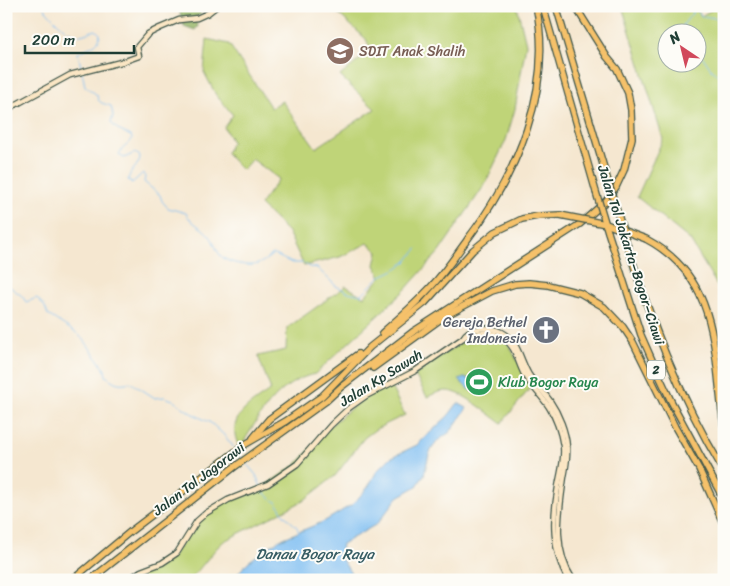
<svg xmlns="http://www.w3.org/2000/svg" width="730" height="586" viewBox="0 0 730 586" font-family="Sriracha,sans-serif">
<style>
.green{fill:#bfd478;stroke:#6f8856;fill-rule:evenodd}
.forest{fill:#97b668;stroke:#5b7a4e}
.water{fill:#7ebef2;stroke:#4e7e93}
.lines{fill:none;stroke-linecap:round;stroke-linejoin:round}
.stream{stroke:#7ebef2;stroke-width:1}
.secondary-casing{stroke:#3f564b;stroke-width:7}
.highway-casing{stroke:#3f564b;stroke-width:8}
.secondary{stroke:#fbe6c4;stroke-width:4.5}
.highway{stroke:#f5c16b;stroke-width:5.5}
.highway-bridge-casing{stroke:#3f564b;stroke-width:8;stroke-linecap:butt}
.highway-bridge{stroke:#f5c16b;stroke-width:5.5}
.labels{text-anchor:middle;dominant-baseline:central;stroke-width:4;stroke-linejoin:round;paint-order:stroke}
.shield{fill:#fdfcf7;stroke:#62766e;stroke-width:1}
.shield-label{font-size:12px;font-weight:bold;fill:#1f3d34}
.education-label{font-size:14px;fill:#785e54;stroke:#fdfcf7;text-anchor:start}
.street-label{font-size:14px;fill:#1f3d34;stroke:#fdfcf7}
.worship-label{font-size:14px;fill:#5b616d;stroke:#fdfcf7;text-anchor:end}
.leisure-label{font-size:14px;fill:#27864d;stroke:#fdfcf7;text-anchor:start}
.water-label{font-size:15px;font-style:italic;fill:#375d64;stroke:#fdfcf7}
</style>
<rect width="100%" height="100%" fill="#fdfcf7"/>
<filter id="ink" filterUnits="userSpaceOnUse"><feTurbulence type="fractalNoise" baseFrequency=".02" numOctaves="2"/><feDisplacementMap in="SourceGraphic" scale="10" xChannelSelector="R" yChannelSelector="G"/><feConvolveMatrix kernelMatrix="1 2 1 2 8 2 1 2 1" color-interpolation-filters="sRGB"/></filter>
<filter id="wash" filterUnits="userSpaceOnUse"><feTurbulence type="fractalNoise" baseFrequency=".0096" numOctaves="4" result="noise"/><feDisplacementMap in="SourceGraphic" scale="20" xChannelSelector="R" yChannelSelector="G"/><feGaussianBlur stdDeviation="1.12" result="paint"/><feColorMatrix in="noise" values="0 0 0 0 0 0 0 0 0 0 0 0 0 0 0 0 0 1.4 0 .05"/><feComposite in="paint" operator="in"/></filter>
<g filter="url(#wash)">
<rect width="100%" height="100%" fill="#f5e7d0"/>
<!-- green -->
<g class="green">
<path d="M 330,6 L 517,6 L 526,44 L 515,109 L 506,140 L 484,186 L 439,252 L 404,291 L 315,374 C 277,382 258,418 240,448 C 223,418 250,405 271,390 L 258,356 L 286,350 L 287,328 L 346,286 L 364,297 L 381,277 L 375,265 L 378,252 L 368,243 L 340,257 L 304,266 L 288,232 L 260,205 L 279,179 L 252,159 L 242,170 L 226,153 L 232,142 L 224,127 L 233,115 L 216,95 L 204,72 L 207,39 L 229,44 L 271,108 L 282,101 L 316,148 L 375,109 L 340,76 L 371,50 L 366,39 Z"/>
<path d="M 622,6 L 695,6 L 701,16 L 718,6 L 724,6 L 724,297 L 690,240 L 637,197 L 663,139 ZM 698,32 L 698,62 L 668,62 L 668,32 Z"/>
<path d="M 495,335 L 508,343 L 531,387 L 502,423 C 488,414 462,390 446,391 C 439,391 434,394 427,397 L 415,375 L 424,369 L 424,367 L 429,363 L 473,336 Z"/>
<path d="M 390,385 L 405,415 L 376,429 L 364,438 L 335,476 L 303,501 L 224,541 C 211,552 202,568 189,580 L 128,580 L 172,557 L 193,527 L 219,504 L 266,485 L 297,464 L 331,425 L 366,396 Z"/>
</g>
<!-- forest -->
<path class="forest" d="M 172,6 L 200,6 L 202,9 L 200,15 L 196,17 L 198,26 L 195,30 L 184,26 L 179,10 Z"/>
<!-- water -->
<g class="water">
<path d="M 477,371 L 485,378 L 482,385 L 483,391 L 478,393 L 467,388 L 459,380 L 464,378 L 470,379 Z"/>
<path d="M 458,403 L 467,408 L 450,432 L 436,442 L 429,454 L 424,475 L 417,486 L 398,497 L 377,524 L 342,544 L 340,556 L 355,580 L 232,580 L 248,562 L 279,540 L 325,521 L 353,504 L 368,487 L 377,471 L 390,458 L 417,445 L 448,416 Z"/>
</g>
<g class="lines">
<!-- stream -->
<g class="stream">
<path d="M 43,6 C 50,16 68,36 81,35 C 86,34 91,31 96,30 L 100,34 C 100,46 87,47 78,53 L 85,86 L 97,95 C 98,104 103,103 111,106 L 113,115 L 111,123 L 120,131 L 131,136 L 132,139 C 129,146 121,147 119,155 L 124,158 L 135,153 L 140,156 C 140,166 129,171 128,180 L 132,183 L 143,173 L 145,177 L 144,182 L 160,195 L 162,201 L 168,208 L 186,213 C 190,223 201,226 208,234 C 214,240 215,248 220,255 C 225,262 244,266 253,265 C 261,264 267,259 273,254 L 292,263 L 303,263 L 309,267 L 317,268 L 336,286 L 348,292 L 361,295 L 379,277 L 394,270 L 406,262 L 417,249"/>
<path d="M 695,6 L 701,16 L 724,19"/>
<path d="M 687,32 L 683,25 L 696,8"/>
<path d="M 698,50 L 711,69 L 724,80"/>
<path d="M 6,284 L 22,296 L 26,302 L 37,298 L 45,307 L 48,315 L 78,334 L 85,341 L 105,370 L 106,376 C 115,383 119,385 130,382 L 155,398 L 164,397 L 173,400 L 191,413 L 211,423 L 224,435 L 235,449"/>
<path d="M 238,452 L 243,459"/>
<path d="M 245,462 L 256,475 L 263,492 L 277,503 L 284,515 L 297,527 L 299,533"/>
</g>
</g>
</g>
<g filter="url(#ink)">
<g class="lines">
<defs>
<g id="secondary">
<path d="M 6,110 L 70,75 L 125,61 L 139,56 L 137,47 L 148,34 L 160,28 L 179,20 L 197,18 L 208,13 L 217,6"/>
<path d="M 464,337 C 479,333 489,329 503,338 C 516,346 517,361 524,374 C 531,386 541,395 549,407 C 556,418 561,433 563,446 C 565,460 560,474 558,487 C 552,520 552,550 568,580"/>
<path d="M 128,580 L 141,571 L 162,563 L 177,553 L 197,521 L 206,513 L 228,500 L 268,484 L 297,464 L 331,425 L 349,408 L 366,396 L 415,371 L 463,338 C 468,327 486,327 497,330 C 518,337 519,358 529,375 C 535,384 544,392 550,401 C 559,414 566,432 567,447 C 568,457 566,467 564,477 C 559,513 552,548 573,580"/>
</g>
<g id="highway">
<path d="M 543,6 L 596,192"/>
<path d="M 556,6 L 607,178"/>
<path d="M 623,231 C 649,317 677,393 724,471"/>
<path d="M 608,232 L 641,335 L 656,369 L 671,401 L 724,500"/>
<path d="M 646,239 C 721,279 713,354 724,427"/>
<path d="M 382,333 C 397,320 413,306 427,291 C 442,276 454,258 467,240 C 516,176 554,89 536,6"/>
<path d="M 373,368 L 445,316 L 492,291 L 515,284 L 529,283 L 548,285 L 580,293 L 604,307 L 623,327 L 633,342 L 675,427 L 699,469 L 724,525"/>
<path d="M 253,438 L 269,419 L 358,354"/>
<path d="M 72,580 L 131,531 L 244,445 L 286,421 L 322,396 L 370,347 L 425,303 L 473,250 L 495,232 L 522,219 L 538,216 L 560,215"/>
<path d="M 90,580 L 233,468 L 326,401 L 341,387 L 414,331 L 580,224 L 606,201 L 616,187 L 624,170 L 632,138 L 631,110 L 628,93 L 617,69 L 607,57 L 575,6"/>
</g>
</defs>
<!-- secondary casing -->
<use href="#secondary" class="secondary-casing"/>
<!-- highway casing -->
<use href="#highway" class="highway-casing"/>
<!-- secondary -->
<use href="#secondary" class="secondary"/>
<!-- highway -->
<use href="#highway" class="highway"/>
<defs>
<g id="highway-bridge">
<path d="M 607,178 L 623,231"/>
<path d="M 596,192 L 608,232"/>
<path d="M 560,215 L 606,224 L 646,239"/>
</g>
</defs>
<!-- highway-bridge casing -->
<use href="#highway-bridge" class="highway-bridge-casing"/>
<!-- highway-bridge -->
<use href="#highway-bridge" class="highway-bridge"/>
</g>
</g>
<!-- icons -->
<defs>
<symbol id="school-disc" viewBox="-11 -11 22 22"><circle r="9.5" fill="#8d6e63" stroke="#fdfcf7"/><path d="M0-5L7-2L0 1L-7-2ZM-4 1L0 2.5L4 1V4Q0 6-4 4Z" fill="#fff"/></symbol>
<symbol id="church-disc" viewBox="-11 -11 22 22"><circle r="9.5" fill="#6b7280" stroke="#fdfcf7"/><path d="M-1.2-6h2.4v3.5h3.3v2.4h-3.3V6h-2.4V-.1h-3.3v-2.4h3.3Z" fill="#fff"/></symbol>
<symbol id="stadium-disc" viewBox="-11 -11 22 22"><circle r="9.5" fill="#2e9e5b" stroke="#fdfcf7"/><path d="M0-5a6.5 5 0 1 0 0 10a6.5 5 0 1 0 0-10ZM-3.5-1.8h7v3.6h-7Z" fill="#fff"/></symbol>
</defs>
<g fill-rule="evenodd">
<use href="#school-disc" x="324" y="35" width="32" height="32"/>
<use href="#church-disc" x="530" y="314" width="32" height="32"/>
<use href="#stadium-disc" x="463" y="366" width="32" height="32"/>
</g>
<g class="labels">
<!-- shield labels -->
<rect class="shield" x="647" y="360.5" width="18" height="19" rx="4"/>
<g class="shield-label">
<text x="656" y="370">2</text>
</g>
<!-- education labels -->
<g class="education-label">
<text x="359" y="51">SDIT Anak Shalih</text>
</g>
<!-- street labels -->
<g class="street-label">
<text transform="translate(631 255) rotate(72)">Jalan Tol Jakarta–Bogor–Ciawi</text>
<text transform="translate(381 378) rotate(-32)">Jalan Kp Sawah</text>
<text transform="translate(199 479) rotate(-37)">Jalan Tol Jagorawi</text>
</g>
<!-- worship labels -->
<g class="worship-label">
<text x="527" y="322">Gereja Bethel<tspan x="527" dy="16">Indonesia</tspan></text>
</g>
<!-- leisure labels -->
<g class="leisure-label">
<text x="498" y="382">Klub Bogor Raya</text>
</g>
<!-- water labels -->
<g class="water-label">
<text x="315" y="554">Danau Bogor Raya</text>
</g>
</g>
<!-- margin -->
<rect width="730" height="586" fill="none" stroke="#fdfcf7" stroke-width="25"/>
<!-- north arrow -->
<g transform="translate(682 48) rotate(325)"><circle r="24" fill="#fdfcf7" stroke="#a4b0a9"/>
<path d="M0-4L9 19L0 12L-9 19Z" fill="#d1495b"/>
<text y="-8" font-size="14" font-weight="bold" text-anchor="middle" fill="#1f3d34">N</text>
</g>
<!-- scale -->
<path d="M25 45v8h109v-8" fill="none" stroke="#1f3d34" stroke-width="2.5"/>
<text x="32" y="45" font-size="15" fill="#1f3d34" stroke="#fdfcf7" stroke-width="4" paint-order="stroke">200 m</text>
</svg>
